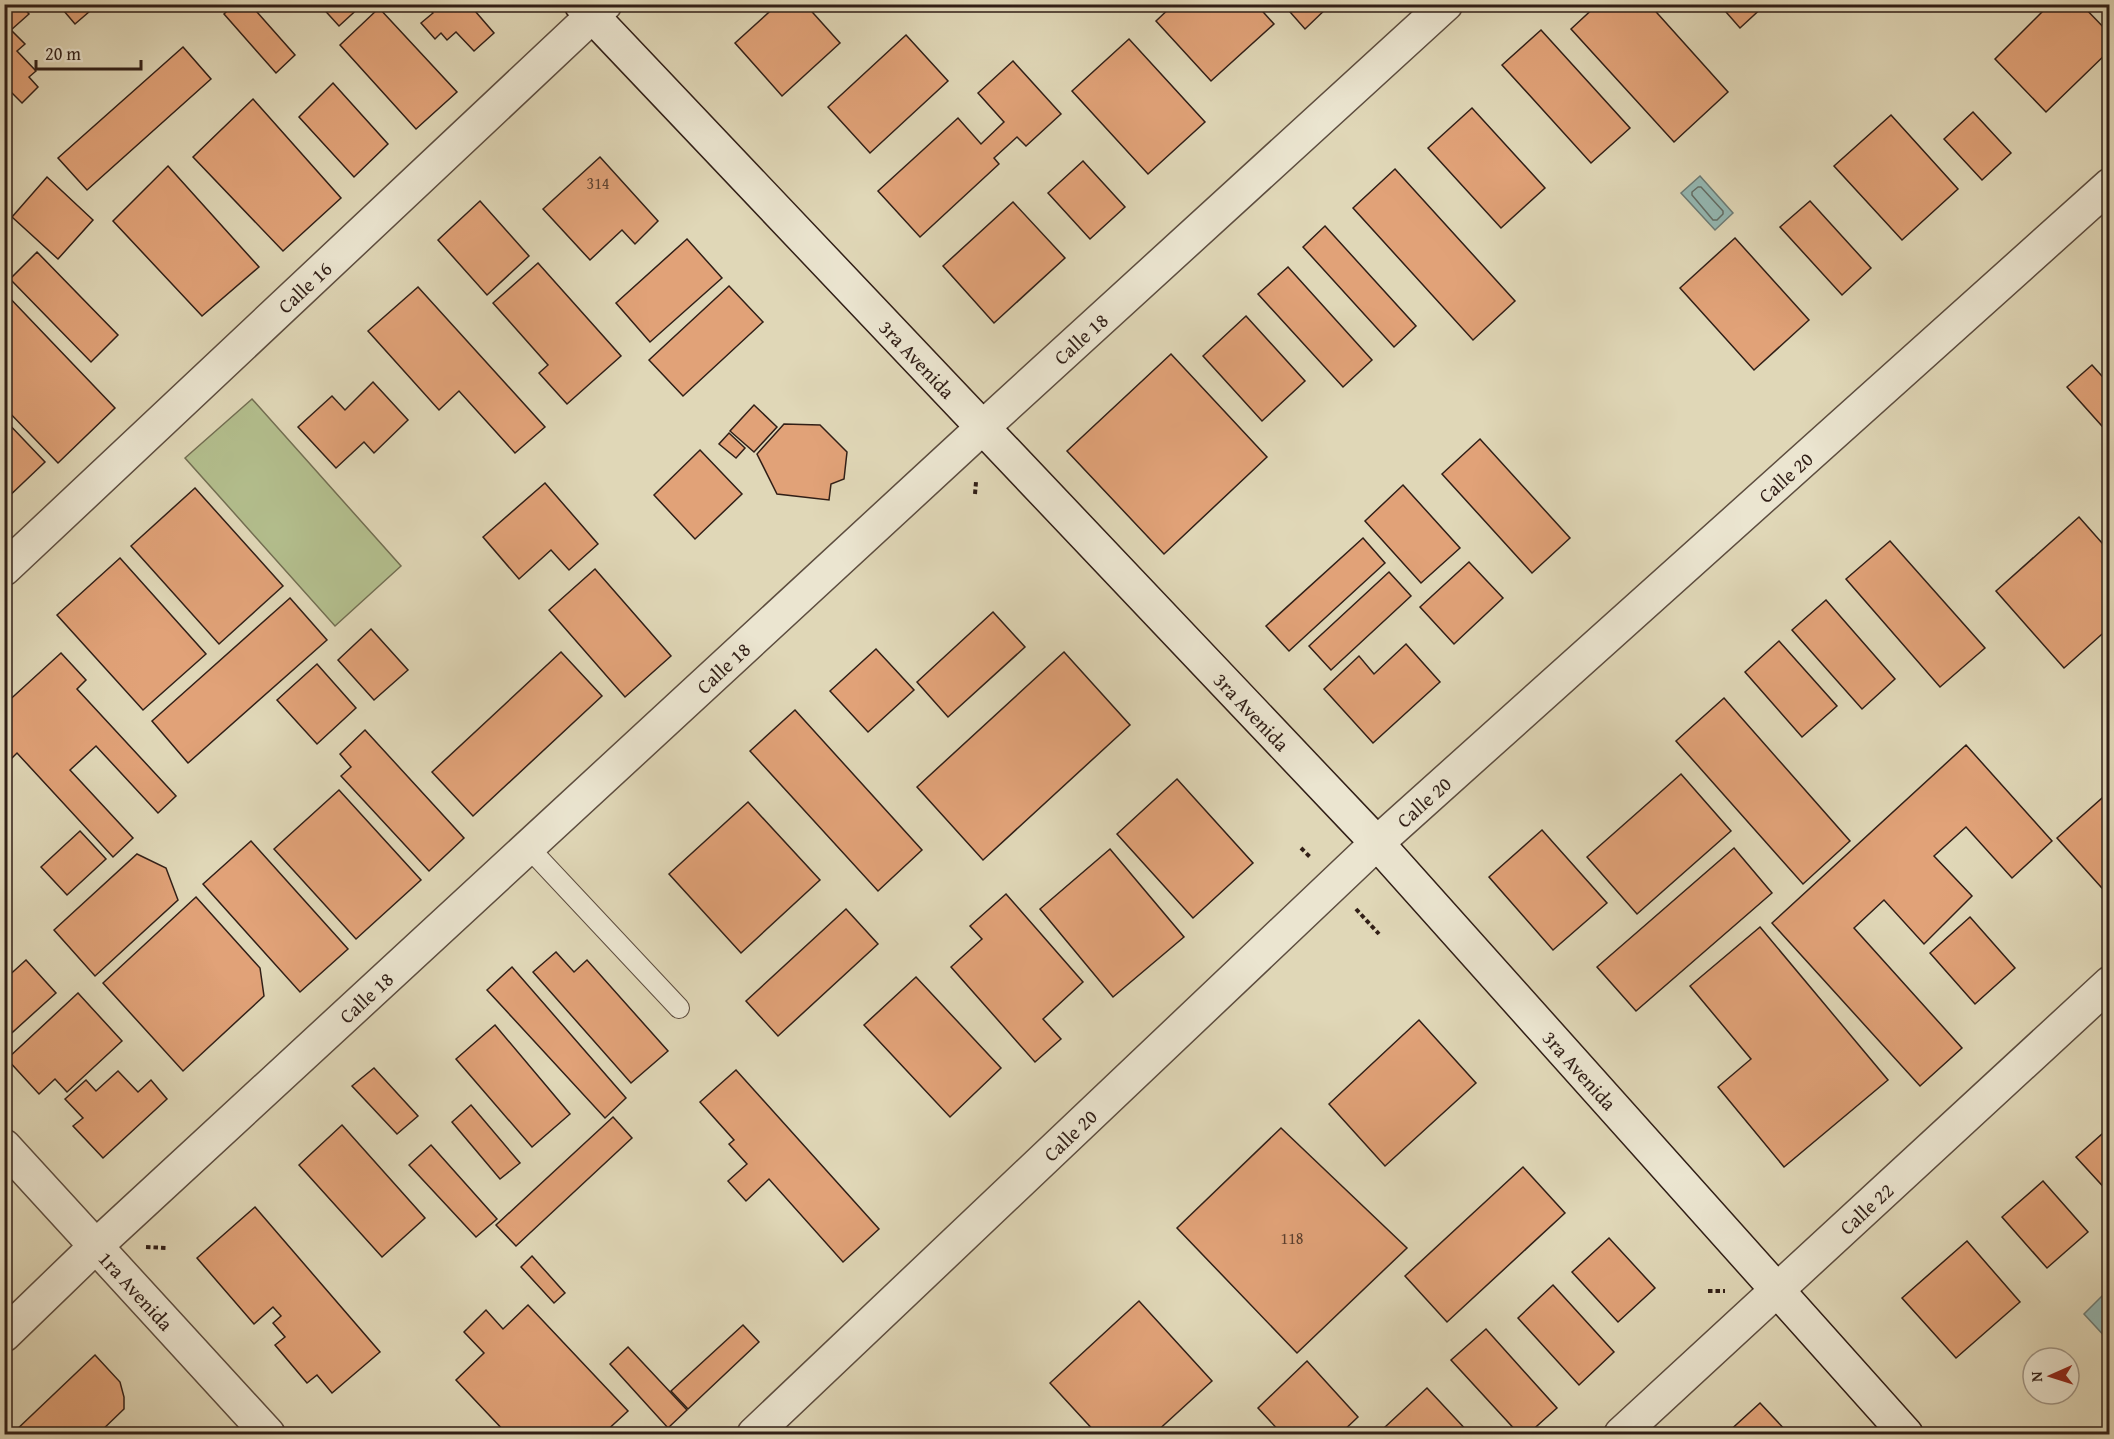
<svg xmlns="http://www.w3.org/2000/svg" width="2114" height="1439" viewBox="0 0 2114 1439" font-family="'Gentium Book Plus',serif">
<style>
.green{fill:#b3be8d;stroke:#726e52;stroke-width:1.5}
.water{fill:#94b8b3;stroke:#6c7b75;stroke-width:1.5}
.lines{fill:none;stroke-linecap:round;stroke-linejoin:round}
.shore{stroke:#626c65;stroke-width:1.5}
.building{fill:#e1a278;stroke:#311f17;stroke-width:1.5}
.service-casing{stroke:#5d4d3f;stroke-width:22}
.minor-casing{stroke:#5d4d3f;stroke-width:36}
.tertiary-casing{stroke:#5d4d3f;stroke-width:36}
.secondary-casing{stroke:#311f17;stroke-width:36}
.path{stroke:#311f17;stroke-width:4;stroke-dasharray:4.5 3;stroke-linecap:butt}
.service{stroke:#ebe5d0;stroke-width:20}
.minor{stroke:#ebe5d0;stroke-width:33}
.tertiary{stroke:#ebe5d0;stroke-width:33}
.secondary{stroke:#ebe5d0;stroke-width:33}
.labels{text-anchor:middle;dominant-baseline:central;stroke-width:4.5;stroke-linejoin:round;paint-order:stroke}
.number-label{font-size:16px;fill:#5d402f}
.street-label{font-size:20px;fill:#311f17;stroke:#ebe5d0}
</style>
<rect width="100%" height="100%" fill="#e0d7b7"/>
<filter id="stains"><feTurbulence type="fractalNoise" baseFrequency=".00333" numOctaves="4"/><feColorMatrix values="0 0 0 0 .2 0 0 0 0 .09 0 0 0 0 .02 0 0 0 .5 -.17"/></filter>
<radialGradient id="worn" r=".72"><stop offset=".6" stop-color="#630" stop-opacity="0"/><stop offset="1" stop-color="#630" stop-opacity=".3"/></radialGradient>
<!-- green -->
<path class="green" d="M 252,399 L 401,566 L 335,626 L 185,458 Z"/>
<!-- water -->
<g class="water">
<path d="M 1700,176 L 1733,213 L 1715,230 L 1681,193 Z"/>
<path d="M 2109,1289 L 2109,1341 L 2084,1314 Z"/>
</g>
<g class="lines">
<!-- shore -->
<path class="shore" d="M 1698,187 L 1701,187 L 1723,211 L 1723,214 L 1717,220 L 1713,220 L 1692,195 L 1692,192 Z"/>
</g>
<!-- building -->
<g class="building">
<path d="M 4,4 L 20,4 L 29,14 L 11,30 L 25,44 L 17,51 L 36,71 L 29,77 L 38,87 L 22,103 L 4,85 Z"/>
<path d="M 58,4 L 96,4 L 97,5 L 75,24 Z"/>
<path d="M 234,4 L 250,4 L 295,55 L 276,73 L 224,14 Z"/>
<path d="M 319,4 L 363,4 L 339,26 Z"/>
<path d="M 425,4 L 469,4 L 494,33 L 474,51 L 456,32 L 447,40 L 441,33 L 435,39 L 421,23 L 433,13 Z"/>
<path d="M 778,4 L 805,4 L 840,43 L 782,96 L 735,43 Z"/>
<path d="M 1174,4 L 1256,4 L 1274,24 L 1211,81 L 1156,21 Z"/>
<path d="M 1283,4 L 1331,4 L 1305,29 Z"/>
<path d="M 1598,4 L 1649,4 L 1728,92 L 1674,142 L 1571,29 Z"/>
<path d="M 1719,4 L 1766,4 L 1740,28 Z"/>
<path d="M 2050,4 L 2081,4 L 2110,34 L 2110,50 L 2046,112 L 1995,59 Z"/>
<path d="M 379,8 L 457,92 L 416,129 L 340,45 Z"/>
<path d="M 1541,30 L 1630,128 L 1591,163 L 1502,65 Z"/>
<path d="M 906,35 L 948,81 L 870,153 L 828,107 Z"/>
<path d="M 1129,39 L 1205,122 L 1148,174 L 1072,91 Z"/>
<path d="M 183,47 L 211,79 L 87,190 L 58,158 Z"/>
<path d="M 1013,61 L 1061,114 L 1026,146 L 1017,137 L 994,158 L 999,164 L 920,237 L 878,191 L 958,118 L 981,144 L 1004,122 L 978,93 Z"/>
<path d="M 333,83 L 388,144 L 354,177 L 299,117 Z"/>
<path d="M 253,99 L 341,198 L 283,251 L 193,157 Z"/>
<path d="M 1472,108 L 1545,188 L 1501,228 L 1428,148 Z"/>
<path d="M 1973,112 L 2011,153 L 1982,180 L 1944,139 Z"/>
<path d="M 1891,115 L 1958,189 L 1902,240 L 1834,166 Z"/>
<path d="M 600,157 L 658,221 L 635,244 L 622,230 L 590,260 L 543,209 Z"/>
<path d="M 1083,161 L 1125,207 L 1090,239 L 1048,193 Z"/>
<path d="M 168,166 L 259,267 L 202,316 L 113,221 Z"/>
<path d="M 1395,169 L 1515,301 L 1473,340 L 1353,208 Z"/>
<path d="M 47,177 L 93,220 L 58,259 L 12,217 Z"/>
<path d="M 480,201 L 529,256 L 487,295 L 438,240 Z"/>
<path d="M 1810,201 L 1871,268 L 1842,295 L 1780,227 Z"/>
<path d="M 1013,202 L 1065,258 L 994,323 L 943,266 Z"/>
<path d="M 1325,226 L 1416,326 L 1394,347 L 1303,247 Z"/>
<path d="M 1735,238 L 1809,320 L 1754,370 L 1680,288 Z"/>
<path d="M 687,239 L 722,278 L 650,342 L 616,303 Z"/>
<path d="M 37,252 L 118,335 L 91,362 L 10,279 Z"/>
<path d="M 538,263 L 621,356 L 567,404 L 539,373 L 548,365 L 493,303 Z"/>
<path d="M 1288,267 L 1372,360 L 1343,387 L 1258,294 Z"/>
<path d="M 729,286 L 763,322 L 683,396 L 649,360 Z"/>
<path d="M 418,287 L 545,427 L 515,453 L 459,391 L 439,410 L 368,331 Z"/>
<path d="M 4,292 L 115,408 L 58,463 L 4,407 Z"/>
<path d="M 1246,316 L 1305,381 L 1262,421 L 1203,356 Z"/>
<path d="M 1171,354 L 1267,457 L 1164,554 L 1067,451 Z"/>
<path d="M 2092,365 L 2110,385 L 2110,435 L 2067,387 Z"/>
<path d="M 373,382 L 408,420 L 374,453 L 364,442 L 336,468 L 298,427 L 332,396 L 345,410 Z"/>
<path d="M 754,405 L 777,427 L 754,452 L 730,431 Z"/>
<path d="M 4,419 L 45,462 L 4,501 Z"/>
<path d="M 784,424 L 820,425 L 847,452 L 844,479 L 831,484 L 829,500 L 777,494 L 757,454 Z"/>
<path d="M 729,433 L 745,448 L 736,458 L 719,444 Z"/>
<path d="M 1480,439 L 1570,538 L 1532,573 L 1442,474 Z"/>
<path d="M 700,450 L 742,494 L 695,539 L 654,495 Z"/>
<path d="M 545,483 L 598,544 L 569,570 L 551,550 L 519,579 L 483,537 Z"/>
<path d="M 1403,485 L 1460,548 L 1421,583 L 1365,521 Z"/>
<path d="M 195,488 L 283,586 L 219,644 L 131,546 Z"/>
<path d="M 2079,517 L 2110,552 L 2110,627 L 2064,668 L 1996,591 Z"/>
<path d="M 1363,538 L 1385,563 L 1289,651 L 1266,626 Z"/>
<path d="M 1890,541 L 1985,648 L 1940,687 L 1846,579 Z"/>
<path d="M 120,558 L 206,654 L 143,710 L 57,615 Z"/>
<path d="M 1469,562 L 1503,598 L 1454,644 L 1420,607 Z"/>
<path d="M 595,569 L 671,656 L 625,697 L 549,610 Z"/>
<path d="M 1389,572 L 1411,596 L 1331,670 L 1309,646 Z"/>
<path d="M 290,598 L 327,640 L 188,763 L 152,721 Z"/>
<path d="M 1826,600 L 1895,679 L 1862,709 L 1792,630 Z"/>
<path d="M 993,612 L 1025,647 L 948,717 L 917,682 Z"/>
<path d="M 371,629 L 408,670 L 374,700 L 338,660 Z"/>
<path d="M 1779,641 L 1837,706 L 1802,737 L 1745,672 Z"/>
<path d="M 1406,644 L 1440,682 L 1373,743 L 1324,689 L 1359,656 L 1374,674 Z"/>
<path d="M 876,649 L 914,690 L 868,732 L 830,691 Z"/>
<path d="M 561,652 L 602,696 L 473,816 L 432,772 Z"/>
<path d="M 1064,652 L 1130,725 L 983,860 L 917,787 Z"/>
<path d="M 61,653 L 86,680 L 77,689 L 176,796 L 158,813 L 96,746 L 70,770 L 133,838 L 113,857 L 17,753 L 9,761 L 4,756 L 4,705 Z"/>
<path d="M 317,664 L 356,708 L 317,744 L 277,700 Z"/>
<path d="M 1724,698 L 1850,841 L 1803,884 L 1676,741 Z"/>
<path d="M 795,710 L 922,850 L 878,891 L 750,751 Z"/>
<path d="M 365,730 L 464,838 L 429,871 L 341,776 L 351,767 L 340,754 Z"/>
<path d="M 1966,745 L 2052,841 L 2012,878 L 1966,827 L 1934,856 L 1972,896 L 1924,944 L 1884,900 L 1854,928 L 1962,1048 L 1920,1086 L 1772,923 Z"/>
<path d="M 1681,774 L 1731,831 L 1637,914 L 1587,857 Z"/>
<path d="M 1177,779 L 1253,863 L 1193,918 L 1117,834 Z"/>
<path d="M 339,790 L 421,880 L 356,939 L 274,849 Z"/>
<path d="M 2110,791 L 2110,897 L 2057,838 Z"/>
<path d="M 748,802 L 820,880 L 741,953 L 669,874 Z"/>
<path d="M 1542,830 L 1607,903 L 1553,950 L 1489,877 Z"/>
<path d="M 80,831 L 106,859 L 67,895 L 41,867 Z"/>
<path d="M 251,841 L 348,949 L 300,992 L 203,884 Z"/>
<path d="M 1734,848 L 1772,893 L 1636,1011 L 1597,967 Z"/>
<path d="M 1110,849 L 1184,937 L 1113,997 L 1040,909 Z"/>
<path d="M 137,854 L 166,868 L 178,900 L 95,976 L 54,930 Z"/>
<path d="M 1006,894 L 1083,982 L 1043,1019 L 1061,1039 L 1035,1062 L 951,967 L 982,939 L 970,926 Z"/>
<path d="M 196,897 L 260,968 L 264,996 L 183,1071 L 103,983 Z"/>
<path d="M 846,909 L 878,944 L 778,1036 L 746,1001 Z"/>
<path d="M 1970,917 L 2015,968 L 1975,1004 L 1930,953 Z"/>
<path d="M 1760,927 L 1888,1080 L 1784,1167 L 1718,1087 L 1751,1059 L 1690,986 Z"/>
<path d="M 556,952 L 574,972 L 587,960 L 668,1051 L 631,1083 L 533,972 Z"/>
<path d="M 26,960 L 56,993 L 4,1040 L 4,980 Z"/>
<path d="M 512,967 L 626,1098 L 605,1118 L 487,990 Z"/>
<path d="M 916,977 L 1001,1068 L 950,1117 L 864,1025 Z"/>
<path d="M 78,993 L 122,1041 L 67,1092 L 55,1079 L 39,1094 L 7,1059 Z"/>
<path d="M 1419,1020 L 1476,1083 L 1385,1166 L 1329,1104 Z"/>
<path d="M 495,1025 L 570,1114 L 532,1147 L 456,1059 Z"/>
<path d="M 374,1068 L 418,1116 L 397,1134 L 352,1086 Z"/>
<path d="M 736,1070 L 879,1229 L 843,1262 L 769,1179 L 746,1201 L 728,1181 L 747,1164 L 729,1144 L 734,1140 L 700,1102 Z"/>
<path d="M 118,1071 L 138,1092 L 151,1080 L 167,1099 L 103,1158 L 73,1126 L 83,1118 L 65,1099 L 86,1080 L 96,1091 Z"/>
<path d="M 471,1105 L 520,1163 L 500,1179 L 452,1122 Z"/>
<path d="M 613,1117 L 632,1138 L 516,1246 L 496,1225 Z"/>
<path d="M 342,1125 L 425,1218 L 382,1257 L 299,1165 Z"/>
<path d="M 2110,1127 L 2110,1194 L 2076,1157 Z"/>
<path d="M 1281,1128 L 1407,1248 L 1297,1353 L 1177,1228 Z"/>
<path d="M 431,1145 L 497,1219 L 476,1237 L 409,1165 Z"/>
<path d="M 1523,1167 L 1565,1213 L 1447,1322 L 1405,1276 Z"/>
<path d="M 2043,1181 L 2088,1232 L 2047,1268 L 2002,1217 Z"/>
<path d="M 255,1207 L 380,1352 L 332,1393 L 317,1375 L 307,1383 L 275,1345 L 285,1337 L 273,1323 L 281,1316 L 273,1307 L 254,1324 L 197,1258 Z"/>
<path d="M 1609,1238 L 1655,1288 L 1618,1322 L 1572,1272 Z"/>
<path d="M 1967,1241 L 2020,1302 L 1956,1358 L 1902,1298 Z"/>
<path d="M 532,1256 L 565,1293 L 554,1303 L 521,1267 Z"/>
<path d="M 1553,1285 L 1614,1352 L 1579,1385 L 1518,1318 Z"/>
<path d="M 1139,1301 L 1212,1381 L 1154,1434 L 1097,1434 L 1050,1383 Z"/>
<path d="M 528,1305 L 628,1411 L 603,1434 L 507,1434 L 456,1380 L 484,1353 L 464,1332 L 486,1310 L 503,1329 Z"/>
<path d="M 743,1325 L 759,1342 L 688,1409 L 671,1391 Z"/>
<path d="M 1486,1329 L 1557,1408 L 1528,1434 L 1519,1434 L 1451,1360 Z"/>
<path d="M 628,1347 L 687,1410 L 668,1428 L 610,1364 Z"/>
<path d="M 95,1355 L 120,1382 L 124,1397 L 124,1409 L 98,1434 L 12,1434 Z"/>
<path d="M 1307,1361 L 1358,1417 L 1340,1434 L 1282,1434 L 1258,1408 Z"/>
<path d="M 1427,1388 L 1470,1434 L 1391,1434 L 1385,1427 Z"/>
<path d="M 1760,1403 L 1789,1434 L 1726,1434 Z"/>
</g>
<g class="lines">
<defs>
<path id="service" d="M 528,847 L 679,1008"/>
<g id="minor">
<path id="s1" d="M 4,569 L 605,4"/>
<path id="s2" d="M 4,1335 L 96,1246 L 982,428 L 1446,4"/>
<path id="s3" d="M 1621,1434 L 2110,983"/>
</g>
<g id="tertiary">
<path id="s4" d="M 4,1146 L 268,1434"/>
<path id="s5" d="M 754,1434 L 1377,843 L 2110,185"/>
</g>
<g id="secondary">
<path id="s6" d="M 581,4 L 1377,843 L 1906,1434"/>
</g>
</defs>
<!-- service casing -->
<use href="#service" class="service-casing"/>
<!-- minor casing -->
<use href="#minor" class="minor-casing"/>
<!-- tertiary casing -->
<use href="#tertiary" class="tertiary-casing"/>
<!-- secondary casing -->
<use href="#secondary" class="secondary-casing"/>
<!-- path -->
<g class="path">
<path d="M 975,494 L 976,482"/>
<path d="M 1301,848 L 1311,858"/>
<path d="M 1356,909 L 1379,934"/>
<path d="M 146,1247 L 166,1248"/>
<path d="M 1708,1291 L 1725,1291"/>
</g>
<!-- service -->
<use href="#service" class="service"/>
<!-- minor -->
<use href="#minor" class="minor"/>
<!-- tertiary -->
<use href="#tertiary" class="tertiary"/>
<!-- secondary -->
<use href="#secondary" class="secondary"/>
</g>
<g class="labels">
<!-- number labels -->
<g class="number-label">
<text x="598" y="183">314</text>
<text x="1292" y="1238">118</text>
</g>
<!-- street labels -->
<g class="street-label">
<text stroke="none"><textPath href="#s1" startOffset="412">Calle 16</textPath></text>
<text stroke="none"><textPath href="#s2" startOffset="1467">Calle 18</textPath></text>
<text stroke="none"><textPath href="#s6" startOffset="489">3ra Avenida</textPath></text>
<text stroke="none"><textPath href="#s5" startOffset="1407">Calle 20</textPath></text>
<text stroke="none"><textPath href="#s2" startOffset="981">Calle 18</textPath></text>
<text stroke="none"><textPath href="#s6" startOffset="975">3ra Avenida</textPath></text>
<text stroke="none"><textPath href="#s5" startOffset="921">Calle 20</textPath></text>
<text stroke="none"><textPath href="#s2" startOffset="495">Calle 18</textPath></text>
<text stroke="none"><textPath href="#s6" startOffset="1461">3ra Avenida</textPath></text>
<text stroke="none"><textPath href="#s5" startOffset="435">Calle 20</textPath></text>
<text stroke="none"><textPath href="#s3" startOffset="333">Calle 22</textPath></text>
<text stroke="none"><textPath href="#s4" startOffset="196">1ra Avenida</textPath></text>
</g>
</g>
<!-- margin -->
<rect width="2114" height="1439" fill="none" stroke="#e0d7b7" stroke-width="24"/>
<rect x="6" y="6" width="2102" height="1427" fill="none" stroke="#311f17" stroke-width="3"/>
<rect x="12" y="12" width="2090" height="1415" fill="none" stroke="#311f17" stroke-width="1.5"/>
<!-- north arrow -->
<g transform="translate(2051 1376) rotate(267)"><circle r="28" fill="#ebe5d0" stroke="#a19686" stroke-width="1.5"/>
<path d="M0-4.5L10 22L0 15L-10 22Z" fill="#8f2418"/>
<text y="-9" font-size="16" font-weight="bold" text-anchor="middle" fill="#311f17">N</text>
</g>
<!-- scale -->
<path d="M36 60v9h105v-9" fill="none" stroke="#311f17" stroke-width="3"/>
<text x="45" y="60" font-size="18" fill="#311f17" stroke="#ebe5d0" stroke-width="4.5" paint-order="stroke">20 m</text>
<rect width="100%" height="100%" filter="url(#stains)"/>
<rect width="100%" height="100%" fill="url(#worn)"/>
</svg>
